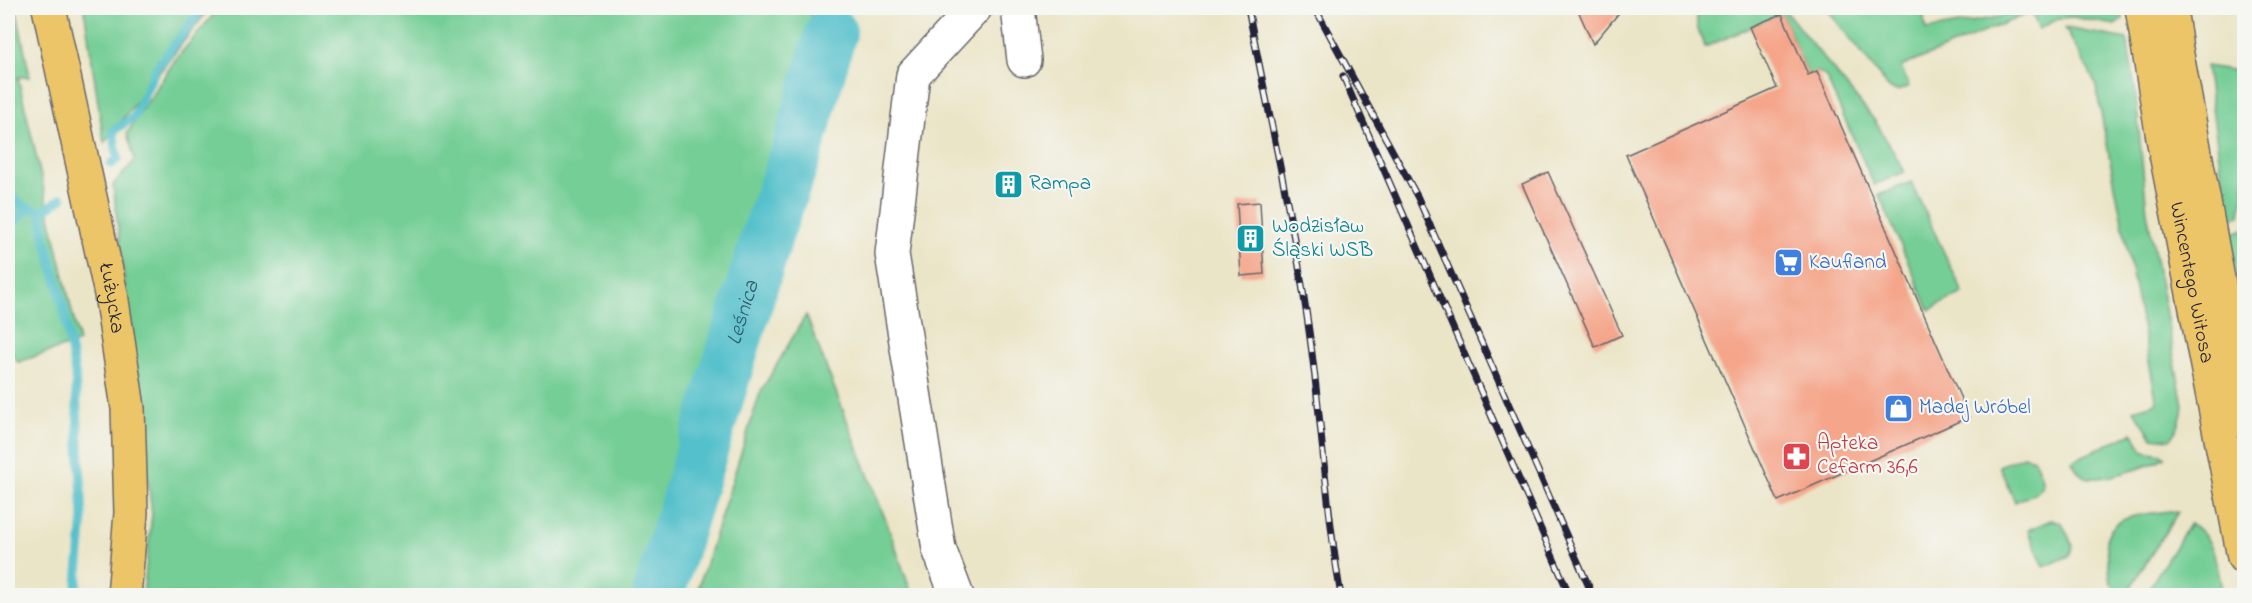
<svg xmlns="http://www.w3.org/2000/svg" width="2252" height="603" viewBox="0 0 2252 603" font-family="'Indie Flower',sans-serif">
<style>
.green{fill:#74ce95;stroke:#4b7868;stroke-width:1.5}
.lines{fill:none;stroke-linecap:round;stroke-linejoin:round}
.stream{stroke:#52c0cb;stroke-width:9}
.river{stroke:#52c0cb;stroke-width:52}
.building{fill:#f5a58a}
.minor-casing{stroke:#68666c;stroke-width:36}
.major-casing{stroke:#68666c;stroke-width:36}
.minor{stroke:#fff;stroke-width:33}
.major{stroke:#edc569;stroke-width:33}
.rail-casing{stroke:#22223b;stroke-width:7}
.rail{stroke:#f6f6f2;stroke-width:4.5;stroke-dasharray:14;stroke-linecap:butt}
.labels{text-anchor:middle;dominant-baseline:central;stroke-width:4.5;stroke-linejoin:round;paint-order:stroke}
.culture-label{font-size:21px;fill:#0d838f;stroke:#f6f6f2;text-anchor:start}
.shop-label{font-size:21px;fill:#366cbe;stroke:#f6f6f2;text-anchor:start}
.street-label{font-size:21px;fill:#22223b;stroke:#f6f6f2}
.health-label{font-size:21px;fill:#be3a42;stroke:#f6f6f2;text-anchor:start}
.water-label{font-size:22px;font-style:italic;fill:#33596d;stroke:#f6f6f2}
</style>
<rect width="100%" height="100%" fill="#f6f6f2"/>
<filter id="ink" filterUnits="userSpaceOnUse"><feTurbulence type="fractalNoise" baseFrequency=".0167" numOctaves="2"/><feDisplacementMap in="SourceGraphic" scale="12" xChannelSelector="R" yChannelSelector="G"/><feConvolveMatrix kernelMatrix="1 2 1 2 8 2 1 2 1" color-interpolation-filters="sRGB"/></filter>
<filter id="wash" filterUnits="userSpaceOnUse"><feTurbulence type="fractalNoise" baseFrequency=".008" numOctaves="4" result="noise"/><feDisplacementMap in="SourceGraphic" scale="24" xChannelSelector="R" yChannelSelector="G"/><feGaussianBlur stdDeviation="1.35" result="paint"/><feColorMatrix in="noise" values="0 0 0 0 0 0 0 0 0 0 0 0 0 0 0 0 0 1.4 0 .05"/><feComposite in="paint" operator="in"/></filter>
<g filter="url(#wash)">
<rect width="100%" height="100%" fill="#ebe5c8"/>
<!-- green -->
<g class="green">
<path d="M 8,8 L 16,8 L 30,77 L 18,77 L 79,342 L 18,362 L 8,347 Z"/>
<path d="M 84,8 L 210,8 L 104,143 Z"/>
<path d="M 219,8 L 812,8 L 807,49 L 641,595 L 143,595 L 152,514 L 113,185 L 135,160 L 127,133 L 175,60 Z"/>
<path d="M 1698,8 L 1783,8 L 1875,121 L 1905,172 L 1874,185 L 1826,77 L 1817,71 L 1808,75 L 1782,14 L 1705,47 C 1698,33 1695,23 1698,8 Z"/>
<path d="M 1826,8 L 1922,8 L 1926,30 L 2031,11 L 2043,8 L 2120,8 L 2123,19 L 2115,25 L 2073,17 L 2060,18 L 2039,29 L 2031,12 L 1901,67 L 1909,86 L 1897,91 L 1889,88 Z"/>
<path d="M 2065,28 L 2127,39 L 2135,89 L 2147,212 L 2183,405 C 2182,418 2179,429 2170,439 L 2152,437 L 2134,410 L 2157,403 L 2095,82 Z"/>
<path d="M 2206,66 L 2244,72 L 2244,185 L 2240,216 L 2228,220 Z"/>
<path d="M 1911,182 L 1963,293 L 1929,310 L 1879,195 Z"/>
<path d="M 2244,229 L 2244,338 L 2223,236 Z"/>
<path d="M 806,315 L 888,526 L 912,595 L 696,595 L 760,393 Z"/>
<path d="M 2132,433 L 2144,451 L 2161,454 L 2165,457 C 2150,466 2099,484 2083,476 C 2077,472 2075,466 2072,461 Z"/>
<path d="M 2023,456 L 2034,459 C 2048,491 2047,488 2015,502 L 1999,466 Z"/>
<path d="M 2170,511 L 2178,512 L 2127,593 L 2119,592 L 2111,584 L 2106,540 C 2113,513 2147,514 2170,511 Z"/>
<path d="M 2051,520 L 2062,523 L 2073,546 L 2069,556 L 2044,567 L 2028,530 Z"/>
<path d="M 2190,523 C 2217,539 2217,567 2223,595 L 2153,595 L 2149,588 Z"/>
</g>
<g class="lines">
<!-- stream -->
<g class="stream">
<path d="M 111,164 L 118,159 L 113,131 L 134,117 L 156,68 L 203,8"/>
<path d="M 8,193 L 24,206 L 42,212 L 62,198"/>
<path d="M 42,212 L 44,234 L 63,305 L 75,373 L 83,517 L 76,596"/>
<path d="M 8,230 L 28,208"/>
</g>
<!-- river -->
<path class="river" id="s1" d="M 658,596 L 769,230 L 798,148 L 831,32"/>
</g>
<g id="blocks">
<!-- building -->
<g class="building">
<path d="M 1577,8 L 1623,8 L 1593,44 Z"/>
<path d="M 1782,14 L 1808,75 L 1817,71 L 1969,417 L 1778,501 L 1626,155 L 1777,88 L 1750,27 Z"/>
<path d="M 1548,172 L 1622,335 L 1595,347 L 1522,184 Z"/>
<path d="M 1260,202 L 1264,274 L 1241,276 L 1237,204 Z"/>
</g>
</g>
</g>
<g filter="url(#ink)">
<use href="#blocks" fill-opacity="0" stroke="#68666c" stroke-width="1.5"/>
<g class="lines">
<defs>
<g id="minor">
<path d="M 1018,8 L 1024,60"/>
<path d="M 957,596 L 939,549 L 892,254 L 913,75 L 975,8"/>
</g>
<g id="major">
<path id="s2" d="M 49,8 L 111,294 L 128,408 L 131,513 L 124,596"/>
<path id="s3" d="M 2142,8 L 2163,138 L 2244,557"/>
<path d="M 2170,8 L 2176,49 L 2244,421"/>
</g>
</defs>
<!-- minor casing -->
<use href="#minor" class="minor-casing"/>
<!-- major casing -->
<use href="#major" class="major-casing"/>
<!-- minor -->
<use href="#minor" class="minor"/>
<!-- major -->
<use href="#major" class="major"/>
<defs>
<g id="rail">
<path d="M 1248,8 C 1269,117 1295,227 1310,338 C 1322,424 1326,510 1341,596"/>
<path d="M 1315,8 L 1418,198 L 1593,596"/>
<path d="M 1343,76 L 1570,596"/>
</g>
</defs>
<!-- rail casing -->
<use href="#rail" class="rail-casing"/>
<!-- rail -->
<use href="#rail" class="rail"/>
</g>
</g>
<!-- icons -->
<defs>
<symbol id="building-square" viewBox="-11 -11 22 22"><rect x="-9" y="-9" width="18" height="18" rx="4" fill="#0f9aa8" stroke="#f6f6f2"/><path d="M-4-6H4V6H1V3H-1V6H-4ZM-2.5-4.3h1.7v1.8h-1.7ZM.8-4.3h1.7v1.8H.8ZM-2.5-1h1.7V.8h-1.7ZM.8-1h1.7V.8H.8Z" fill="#fff"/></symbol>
<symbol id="supermarket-square" viewBox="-11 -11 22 22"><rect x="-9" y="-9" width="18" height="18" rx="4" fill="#3f7fe0" stroke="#f6f6f2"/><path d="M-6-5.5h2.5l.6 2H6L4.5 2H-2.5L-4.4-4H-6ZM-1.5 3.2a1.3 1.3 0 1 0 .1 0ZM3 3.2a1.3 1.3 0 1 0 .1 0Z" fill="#fff"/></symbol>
<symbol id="shop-square" viewBox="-11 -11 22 22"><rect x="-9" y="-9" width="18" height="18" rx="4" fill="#3f7fe0" stroke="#f6f6f2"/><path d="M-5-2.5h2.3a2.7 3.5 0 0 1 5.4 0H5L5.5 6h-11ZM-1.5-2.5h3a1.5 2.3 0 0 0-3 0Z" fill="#fff"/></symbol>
<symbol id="pharmacy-square" viewBox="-11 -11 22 22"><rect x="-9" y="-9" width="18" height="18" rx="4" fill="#e0444e" stroke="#f6f6f2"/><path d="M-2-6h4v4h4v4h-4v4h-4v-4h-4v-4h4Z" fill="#fff"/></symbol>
</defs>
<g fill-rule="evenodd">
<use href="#building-square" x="992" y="168" width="33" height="33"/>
<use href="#building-square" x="1234" y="222" width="33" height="33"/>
<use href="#supermarket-square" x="1772" y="246" width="33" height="33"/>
<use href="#shop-square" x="1882" y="392" width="33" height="33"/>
<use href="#pharmacy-square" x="1780" y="440" width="33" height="33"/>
</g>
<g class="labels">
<!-- culture labels -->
<g class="culture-label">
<text x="1029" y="184">Rampa</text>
<text x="1272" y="227">Wodzisław<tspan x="1272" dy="24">Śląski WSB</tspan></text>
</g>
<!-- shop labels -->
<g class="shop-label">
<text x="1809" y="263">Kaufland</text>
<text x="1919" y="408">Madej Wróbel</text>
</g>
<!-- street labels -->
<g class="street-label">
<text stroke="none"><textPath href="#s3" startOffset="279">Wincentego Witosa</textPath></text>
<text stroke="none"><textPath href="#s2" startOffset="297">Łużycka</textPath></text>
</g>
<!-- health labels -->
<g class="health-label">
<text x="1817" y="444">Apteka<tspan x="1817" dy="24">Cefarm 36,6</tspan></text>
</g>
<!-- water labels -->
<g class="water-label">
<text stroke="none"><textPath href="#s1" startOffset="296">Leśnica</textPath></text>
</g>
</g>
<!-- margin -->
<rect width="2252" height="603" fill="none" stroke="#f6f6f2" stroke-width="30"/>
</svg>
